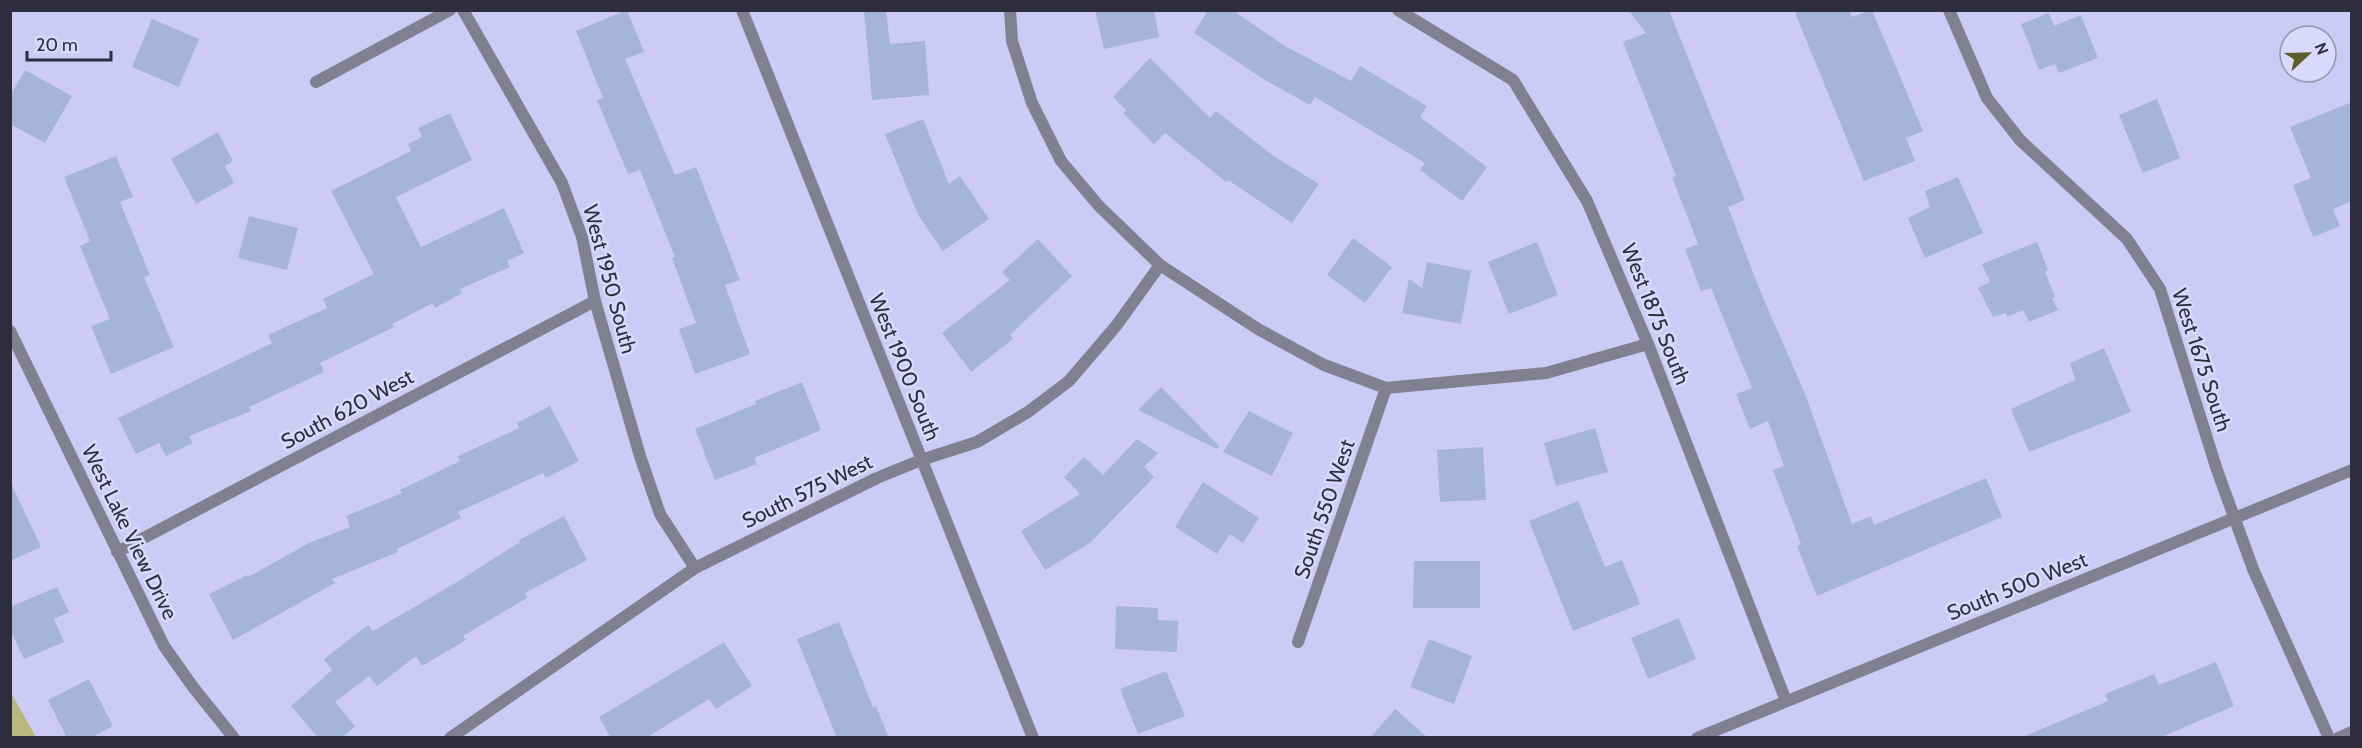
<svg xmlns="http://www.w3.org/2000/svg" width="2362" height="748" viewBox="0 0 2362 748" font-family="Cabin,sans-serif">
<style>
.green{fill:#b9b77c}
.building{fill:#a5b5da}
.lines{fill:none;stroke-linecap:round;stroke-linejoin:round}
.minor{stroke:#808091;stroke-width:12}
.tertiary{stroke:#808091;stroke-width:12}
.labels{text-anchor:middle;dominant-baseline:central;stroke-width:5;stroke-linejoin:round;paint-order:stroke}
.street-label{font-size:21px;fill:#2e2d3d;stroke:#dad9fb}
</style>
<rect width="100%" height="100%" fill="#cdcbf5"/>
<!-- green -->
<path class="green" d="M 10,693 L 11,693 L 36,737 L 11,737 Z"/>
<!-- building -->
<g class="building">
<path d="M 627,10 L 644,52 L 625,59 L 675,175 L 696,167 L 740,280 L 725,285 L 750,354 L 695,374 L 679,329 L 696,323 L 672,258 L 675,257 L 640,170 L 628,174 L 597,100 L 603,98 L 576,31 Z"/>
<path d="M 864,10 L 886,10 L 890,44 L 925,41 L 929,95 L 872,100 Z"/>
<path d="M 1095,10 L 1154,10 L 1159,37 L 1104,49 Z"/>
<path d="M 1208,10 L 1232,10 L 1285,46 L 1351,81 L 1360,66 L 1427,106 L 1420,117 L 1487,167 L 1462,201 L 1420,170 L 1425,163 L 1315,97 L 1310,105 L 1263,79 L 1194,33 Z"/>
<path d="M 1628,10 L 1669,10 L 1745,200 L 1728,207 L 1759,288 L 1805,394 L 1852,524 L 1871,516 L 1874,525 L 1986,478 L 2002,517 L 1817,596 L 1797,546 L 1801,544 L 1773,470 L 1784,466 L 1768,421 L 1750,429 L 1736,394 L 1752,388 L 1711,288 L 1701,291 L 1685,249 L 1698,244 L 1672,177 L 1676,176 L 1623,42 L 1646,33 Z"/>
<path d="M 1794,10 L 1849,10 L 1852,17 L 1872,10 L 1923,131 L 1906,138 L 1915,161 L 1864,181 Z"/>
<path d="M 2049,13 L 2054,26 L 2081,15 L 2098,58 L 2059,73 L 2055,64 L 2039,70 L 2021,24 Z"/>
<path d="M 152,19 L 199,39 L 179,87 L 132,67 Z"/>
<path d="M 1150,58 L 1210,118 L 1216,111 L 1275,157 L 1319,184 L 1292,223 L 1228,180 L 1226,182 L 1165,133 L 1154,144 L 1123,113 L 1126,110 L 1113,97 Z"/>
<path d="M 25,70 L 72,96 L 45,143 L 10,124 L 10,96 Z"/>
<path d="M 2157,99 L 2180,158 L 2143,173 L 2119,115 Z"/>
<path d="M 2352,102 L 2352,201 L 2333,209 L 2340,226 L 2313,237 L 2293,185 L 2311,178 L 2290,127 Z"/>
<path d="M 450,113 L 472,160 L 396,197 L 421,247 L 504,208 L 524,253 L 507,261 L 510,267 L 460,289 L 462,293 L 435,308 L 433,303 L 392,324 L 394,327 L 320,363 L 324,372 L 249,407 L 251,411 L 189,436 L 193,443 L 166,456 L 159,443 L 136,454 L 118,418 L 272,343 L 268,335 L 327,308 L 323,299 L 374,274 L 331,191 L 411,151 L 408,144 L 422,137 L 418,128 Z"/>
<path d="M 923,119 L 949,184 L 960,176 L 989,219 L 943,251 L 918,215 L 885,134 Z"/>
<path d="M 218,132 L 233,161 L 225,166 L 234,183 L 196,204 L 171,159 Z"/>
<path d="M 116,156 L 133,197 L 120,202 L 150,275 L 144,277 L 174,347 L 111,374 L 91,326 L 110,319 L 80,246 L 90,241 L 64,177 Z"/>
<path d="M 1958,177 L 1983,233 L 1925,258 L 1908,218 L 1930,207 L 1925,191 Z"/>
<path d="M 249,216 L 298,228 L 287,270 L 238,258 Z"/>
<path d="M 1353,238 L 1392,267 L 1365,303 L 1327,275 Z"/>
<path d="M 1038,239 L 1072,276 L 1010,335 L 1013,339 L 971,372 L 942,333 L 1010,280 L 1002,272 Z"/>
<path d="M 1537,242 L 1558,295 L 1509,314 L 1488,262 Z"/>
<path d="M 2037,242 L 2048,270 L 2045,272 L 2055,297 L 2052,298 L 2058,310 L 2029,322 L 2023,310 L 2007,317 L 2006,313 L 1993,317 L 1978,288 L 1990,282 L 1982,264 Z"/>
<path d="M 1427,262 L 1471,271 L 1461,324 L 1402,313 L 1409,279 L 1422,288 Z"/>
<path d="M 2104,348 L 2131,412 L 2029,452 L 2011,409 L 2075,380 L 2070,363 Z"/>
<path d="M 802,382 L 821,430 L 754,458 L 757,464 L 715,480 L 695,429 L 756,404 L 755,401 Z"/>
<path d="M 1161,387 L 1219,446 L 1217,449 L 1138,410 Z"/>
<path d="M 550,406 L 579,461 L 546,478 L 543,473 L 458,512 L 461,518 L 397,549 L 398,552 L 332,579 L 335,583 L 233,640 L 209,594 L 247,575 L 248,577 L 309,543 L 350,527 L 346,516 L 402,493 L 400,490 L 460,461 L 458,456 L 519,428 L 517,423 Z"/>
<path d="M 1249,411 L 1293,433 L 1272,476 L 1223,452 Z"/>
<path d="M 1595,428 L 1608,472 L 1556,486 L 1544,443 Z"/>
<path d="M 1137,439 L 1158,453 L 1144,467 L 1154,477 L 1090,543 L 1045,570 L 1021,531 L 1080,494 L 1064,477 L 1084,457 L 1103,475 Z"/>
<path d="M 1483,447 L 1486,500 L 1440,502 L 1437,450 Z"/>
<path d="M 10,481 L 41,547 L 10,561 Z"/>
<path d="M 1203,482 L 1259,518 L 1243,543 L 1230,534 L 1217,554 L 1175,527 Z"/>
<path d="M 1578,501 L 1605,567 L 1622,560 L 1640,604 L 1573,631 L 1529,521 Z"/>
<path d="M 564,516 L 587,560 L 525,593 L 527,598 L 463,636 L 466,640 L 422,666 L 416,656 L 377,686 L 369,676 L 335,702 L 355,726 L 342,738 L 318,738 L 291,706 L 332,670 L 324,659 L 368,625 L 373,631 L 457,582 L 520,542 L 519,540 Z"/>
<path d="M 1414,561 L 1480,561 L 1480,608 L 1413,608 Z"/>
<path d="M 57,587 L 69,612 L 54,619 L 64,642 L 24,659 L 10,629 L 10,607 Z"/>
<path d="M 1116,606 L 1158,608 L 1158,620 L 1178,621 L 1177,652 L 1115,649 Z"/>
<path d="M 1679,618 L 1696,659 L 1648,679 L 1631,638 Z"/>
<path d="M 839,622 L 873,707 L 876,706 L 889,738 L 837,738 L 797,639 Z"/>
<path d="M 1429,639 L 1472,656 L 1454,704 L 1410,687 Z"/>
<path d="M 724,642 L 752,686 L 716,709 L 709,699 L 646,738 L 611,738 L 599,717 Z"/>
<path d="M 2216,662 L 2234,706 L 2159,738 L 2020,738 L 2108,701 L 2105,694 L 2154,674 L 2159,685 Z"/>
<path d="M 1166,671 L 1185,716 L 1138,734 L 1120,689 Z"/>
<path d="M 89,679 L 113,726 L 91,738 L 67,738 L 48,700 Z"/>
<path d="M 1395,709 L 1428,738 L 1370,738 Z"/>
</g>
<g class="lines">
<!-- minor -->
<g class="minor">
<path d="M 463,10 L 562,183 L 582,237 L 595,301 L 640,456 L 660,514 L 695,568"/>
<path d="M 1010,10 L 1012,41 L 1032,103 L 1061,161 L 1099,206 L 1160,265 L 1258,329 L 1324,365 L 1386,388 L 1546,373 L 1648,344"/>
<path d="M 1398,10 L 1513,80 L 1587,201 L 1648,344 L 1786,701"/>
<path d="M 1949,10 L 1987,98 L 2020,140 L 2127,239 L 2160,289 L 2217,470 L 2253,569 L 2329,738"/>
<path d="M 316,82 L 450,10"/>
<path d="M 10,331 L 164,646 L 193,687 L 234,738"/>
<path d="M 117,552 L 595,301"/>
<path d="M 1298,642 L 1386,388"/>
<path d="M 450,738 L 695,568 L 877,478 L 921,460 L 977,442 L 1028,412 L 1069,381 L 1116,326 L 1160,265"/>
<path d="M 2338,738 L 2352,732"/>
</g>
<!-- tertiary -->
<g class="tertiary">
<path d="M 742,10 L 1033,738"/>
<path d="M 1697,738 L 2352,470"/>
</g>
</g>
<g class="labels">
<!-- street labels -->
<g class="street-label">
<text transform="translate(610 279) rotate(75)">West 1950 South</text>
<text transform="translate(1656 314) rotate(68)">West 1875 South</text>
<text transform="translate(2202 360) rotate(72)">West 1675 South</text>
<text transform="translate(905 367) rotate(68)">West 1900 South</text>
<text transform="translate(347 409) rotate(-28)">South 620 West</text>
<text transform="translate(807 491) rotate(-26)">South 575 West</text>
<text transform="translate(1324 509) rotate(-71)">South 550 West</text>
<text transform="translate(130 532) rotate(64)">West Lake View Drive</text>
<text transform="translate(2017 586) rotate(-22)">South 500 West</text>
</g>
</g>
<!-- border -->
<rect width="2362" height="748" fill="none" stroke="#2e2d3d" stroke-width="24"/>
<!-- north arrow -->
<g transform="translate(2308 54) rotate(68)"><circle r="28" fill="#dad9fb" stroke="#9594af" stroke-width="1.5"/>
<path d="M0-4.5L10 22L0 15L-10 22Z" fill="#5e5d29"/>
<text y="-9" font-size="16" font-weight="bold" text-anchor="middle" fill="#2e2d3d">N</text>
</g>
<!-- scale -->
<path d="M27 51v9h84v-9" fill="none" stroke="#2e2d3d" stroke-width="3"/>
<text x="36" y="51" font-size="18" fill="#2e2d3d" stroke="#dad9fb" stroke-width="4.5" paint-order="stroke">20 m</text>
</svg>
